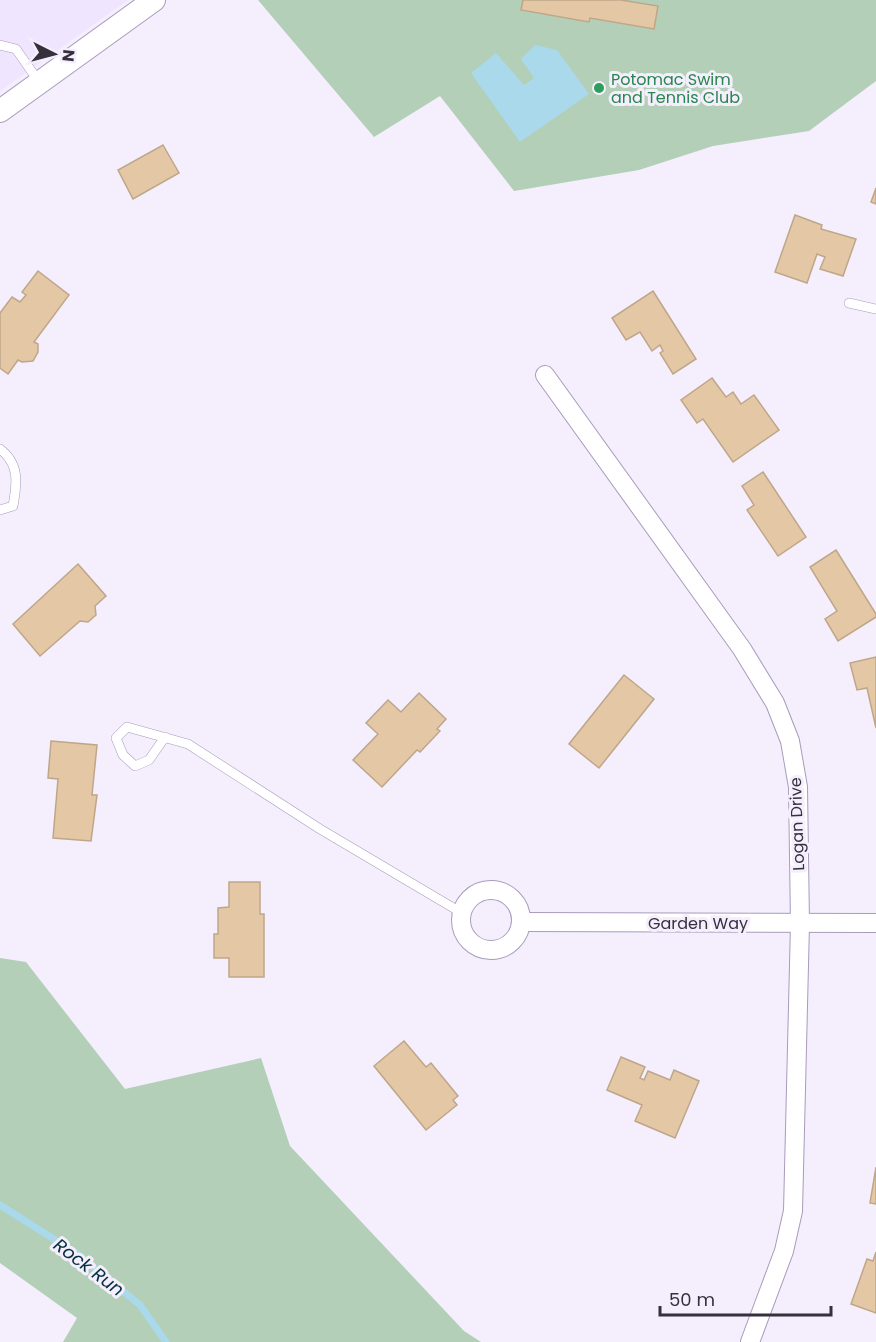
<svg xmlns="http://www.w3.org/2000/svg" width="876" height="1342" viewBox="0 0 876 1342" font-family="Poppins,sans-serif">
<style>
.built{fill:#f0e5ff}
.green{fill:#b3cfb7}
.water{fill:#a9d9ea}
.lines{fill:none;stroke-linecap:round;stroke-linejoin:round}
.stream{stroke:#a9d9ea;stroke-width:7}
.building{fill:#e4c8a6;stroke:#bfa689;stroke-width:1.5}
.service-casing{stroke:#a99bbc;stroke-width:10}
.minor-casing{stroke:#a99bbc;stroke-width:20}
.tertiary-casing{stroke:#a99bbc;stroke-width:24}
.service{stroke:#fff;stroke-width:9}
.minor{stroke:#fff;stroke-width:18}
.tertiary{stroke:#fff;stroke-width:22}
.leisure-dot{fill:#2e9e5b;stroke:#f4eefd;stroke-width:2}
.labels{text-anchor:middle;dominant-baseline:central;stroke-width:6;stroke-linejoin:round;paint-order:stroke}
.leisure-label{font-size:16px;fill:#27864d;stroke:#f4eefd;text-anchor:start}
.street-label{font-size:16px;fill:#36303d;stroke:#f4eefd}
.water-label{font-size:18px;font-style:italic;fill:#04313e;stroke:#f4eefd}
</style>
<rect width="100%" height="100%" fill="#f4eefd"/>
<!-- built -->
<path class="built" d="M 0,0 L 128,0 L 0,91 Z"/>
<!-- green -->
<g class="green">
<path d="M 258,0 L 876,0 L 876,81 L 809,131 L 713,146 L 639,170 L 514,191 L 440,96 L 374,137 Z"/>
<path d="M 0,958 L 26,962 L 125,1089 L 261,1058 L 290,1146 L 464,1331 L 481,1342 L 63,1342 L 77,1318 L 0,1263 Z"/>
</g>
<!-- water -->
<path class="water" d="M 535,45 L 557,50 L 589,94 L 520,142 L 471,73 L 496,53 L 524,85 L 534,78 L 521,59 Z"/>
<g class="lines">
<!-- stream -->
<path class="stream" d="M 0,1205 L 76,1253 L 140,1305 L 166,1342"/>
</g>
<!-- building -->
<g class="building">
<path d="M 523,0 L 621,0 L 658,6 L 654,29 L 590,18 L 589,22 L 521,10 Z"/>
<path d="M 163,145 L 179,173 L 133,199 L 118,170 Z"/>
<path d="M 876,188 L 876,204 L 871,202 Z"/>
<path d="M 795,215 L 822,225 L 821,229 L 856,239 L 843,276 L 820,269 L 825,257 L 817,254 L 807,283 L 775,272 Z"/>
<path d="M 38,271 L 69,295 L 34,342 L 38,344 L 38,352 L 33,361 L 22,362 L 18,360 L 8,374 L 0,368 L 0,313 L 12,297 L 20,302 L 26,295 L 22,292 Z"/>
<path d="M 653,291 L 696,359 L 673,374 L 660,353 L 663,351 L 660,345 L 652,351 L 640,332 L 626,340 L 612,318 Z"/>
<path d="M 712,378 L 726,397 L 733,392 L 741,404 L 754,395 L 779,430 L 733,462 L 703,419 L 697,423 L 681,400 Z"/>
<path d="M 763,472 L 806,537 L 778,556 L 747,510 L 754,505 L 742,486 Z"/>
<path d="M 836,550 L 876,614 L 876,617 L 838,641 L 825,619 L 837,611 L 810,567 Z"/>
<path d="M 78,564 L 106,596 L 95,606 L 96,615 L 88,622 L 80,621 L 40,656 L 13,624 Z"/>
<path d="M 876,657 L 876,728 L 867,688 L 857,690 L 850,663 Z"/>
<path d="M 624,675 L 654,699 L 599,768 L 569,744 Z"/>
<path d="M 419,693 L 446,719 L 437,729 L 440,731 L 420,752 L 417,750 L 382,787 L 353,760 L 378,734 L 366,723 L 388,700 L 401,712 Z"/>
<path d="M 51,741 L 97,745 L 92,795 L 97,795 L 91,841 L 53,838 L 58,779 L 48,778 Z"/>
<path d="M 229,882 L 260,882 L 260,914 L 264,914 L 264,977 L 229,977 L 229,958 L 214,958 L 214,934 L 218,934 L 218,908 L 229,907 Z"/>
<path d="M 404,1041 L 426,1067 L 431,1063 L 458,1096 L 453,1100 L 457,1105 L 426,1130 L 374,1066 Z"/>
<path d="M 621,1057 L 645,1067 L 640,1078 L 644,1080 L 648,1071 L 670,1080 L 674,1070 L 699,1081 L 675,1138 L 635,1121 L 642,1105 L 607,1090 Z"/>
<path d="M 876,1167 L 876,1204 L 870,1203 Z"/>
<path d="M 876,1252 L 876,1313 L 851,1304 L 867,1259 L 873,1261 Z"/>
</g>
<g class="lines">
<defs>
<g id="service">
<path d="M 0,45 L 16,49 L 39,82"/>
<path d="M 849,303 L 876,309"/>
<path d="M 0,449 C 20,464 17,484 13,506 L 0,510"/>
<path d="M 165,737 L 149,760 L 135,766 L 123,755 L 116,738 L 127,727 L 188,744 L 320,829 L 462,913"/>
</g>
<g id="minor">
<path d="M 545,375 L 742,649 L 775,703 L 790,741 L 798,787 L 800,924 L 793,1211 L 784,1251 L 750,1342"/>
<circle cx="491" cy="920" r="30"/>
<path d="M 521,922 L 876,923"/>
</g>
<path id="tertiary" d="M 0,111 L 154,0"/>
</defs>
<!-- service casing -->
<use href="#service" class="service-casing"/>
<!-- minor casing -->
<use href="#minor" class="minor-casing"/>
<!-- tertiary casing -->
<use href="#tertiary" class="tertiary-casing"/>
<!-- service -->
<use href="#service" class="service"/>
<!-- minor -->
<use href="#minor" class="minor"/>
<!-- tertiary -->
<use href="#tertiary" class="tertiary"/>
</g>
<!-- markers -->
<circle class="leisure-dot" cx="599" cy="88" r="6"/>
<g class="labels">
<!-- leisure labels -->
<g class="leisure-label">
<text x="611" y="79">Potomac Swim<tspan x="611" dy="18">and Tennis Club</tspan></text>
</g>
<!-- street labels -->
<g class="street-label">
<text transform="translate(797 824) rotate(-92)">Logan Drive</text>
<text x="698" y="923">Garden Way</text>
</g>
<!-- water labels -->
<g class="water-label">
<text transform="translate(89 1267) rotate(37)">Rock Run</text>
</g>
</g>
<!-- north arrow -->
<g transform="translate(54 54) rotate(96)" stroke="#f4eefd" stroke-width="4.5" paint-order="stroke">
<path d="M0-4.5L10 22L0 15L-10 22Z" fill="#36303d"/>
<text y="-9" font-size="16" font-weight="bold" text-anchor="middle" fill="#36303d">N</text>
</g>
<!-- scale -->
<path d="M660 1306v9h171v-9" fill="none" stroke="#36303d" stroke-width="3"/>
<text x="669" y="1306" font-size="18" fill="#36303d" stroke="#f4eefd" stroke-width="4.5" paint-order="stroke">50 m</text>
</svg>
